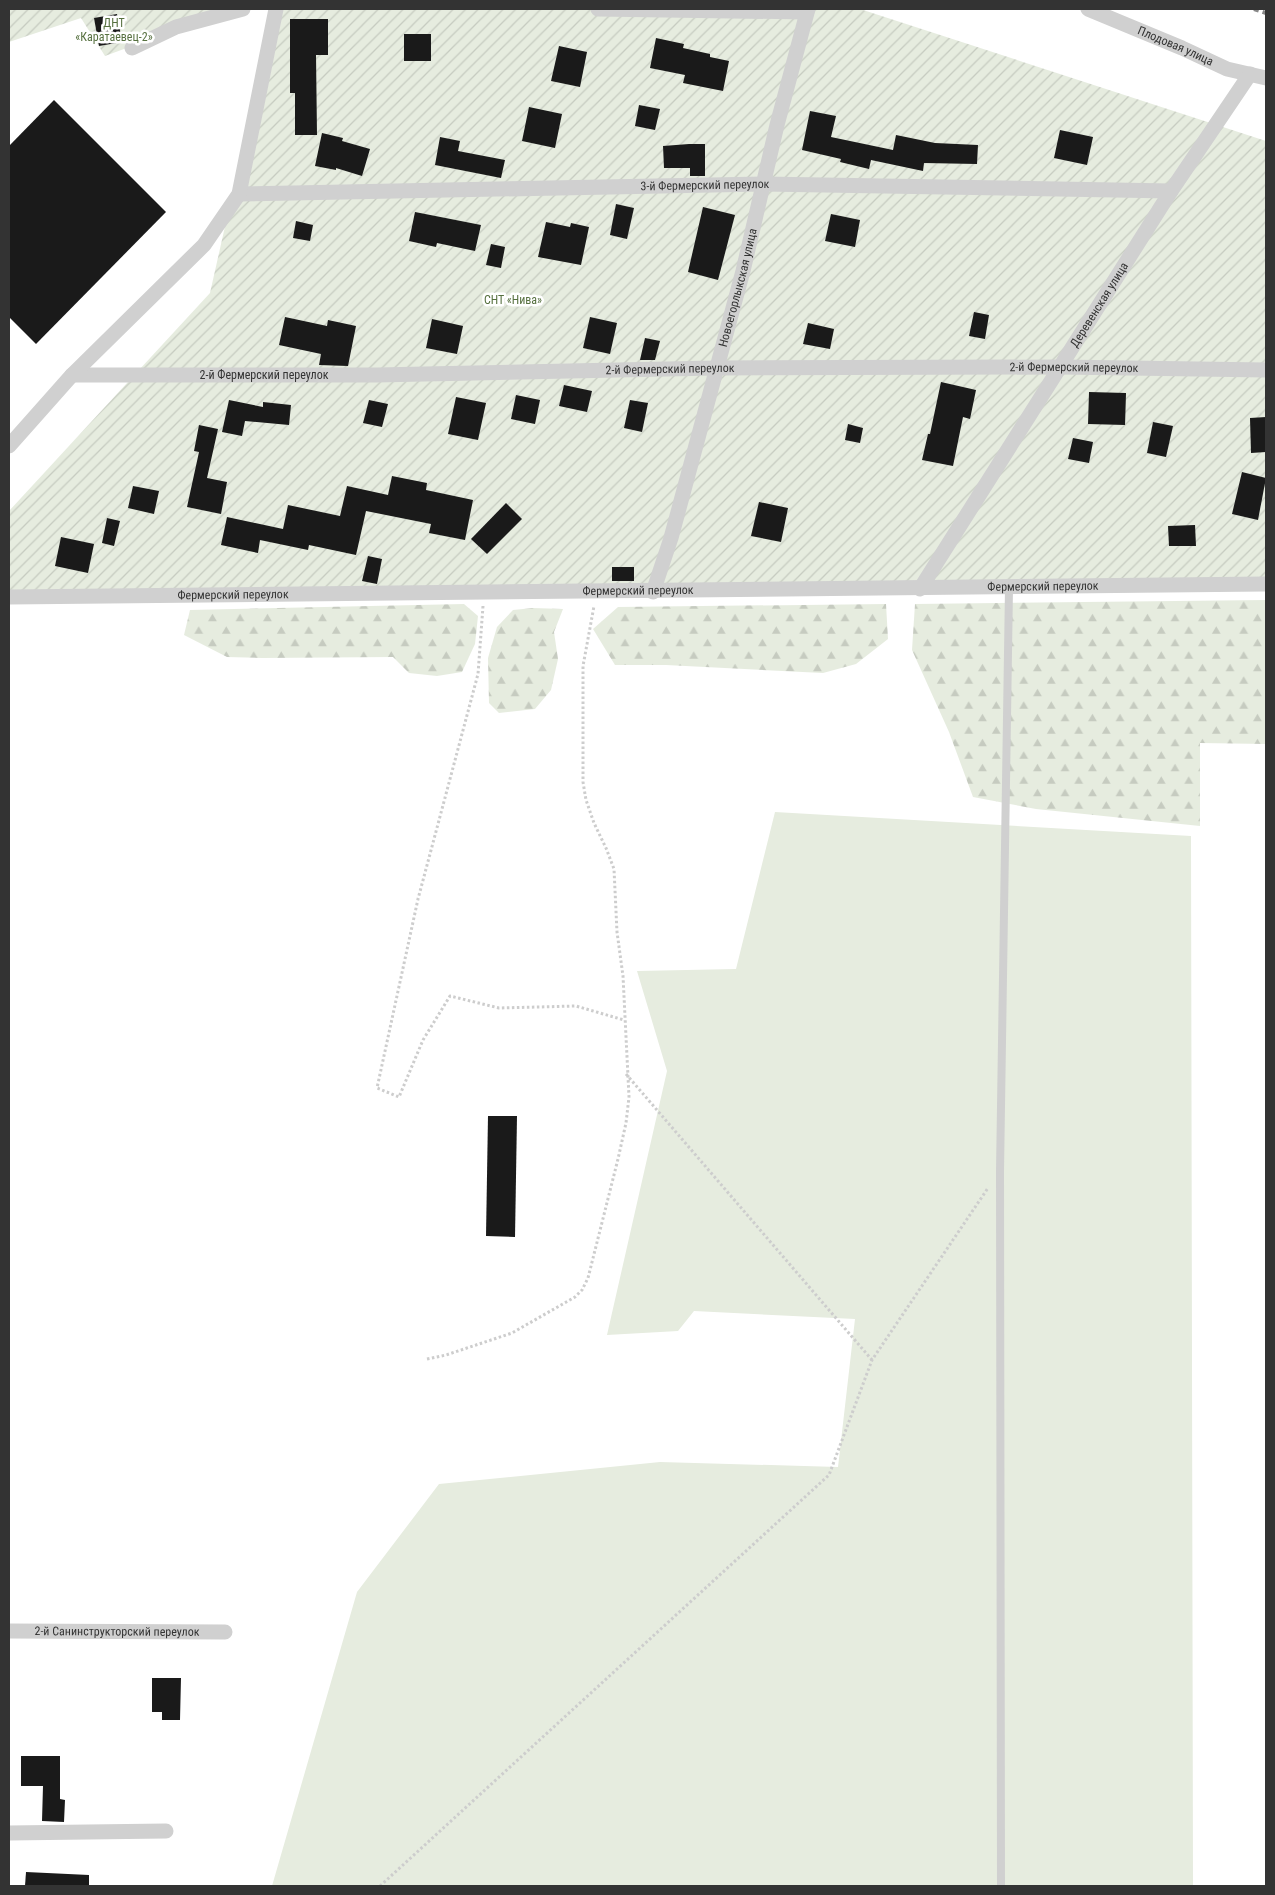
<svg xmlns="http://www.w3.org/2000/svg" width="1275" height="1895" viewBox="0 0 1275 1895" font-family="'Roboto Condensed',sans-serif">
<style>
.grass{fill:#e6ecdf}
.forest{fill:url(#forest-firs)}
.garden{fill:url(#garden-furrows)}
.building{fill:#1a1a1a}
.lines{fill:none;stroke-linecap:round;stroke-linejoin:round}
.path{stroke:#cdcdcd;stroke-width:3;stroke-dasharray:2.5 2.5;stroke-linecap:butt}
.lane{stroke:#d0d0d0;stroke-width:8}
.street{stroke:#d0d0d0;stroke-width:15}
.rail{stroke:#888;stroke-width:4;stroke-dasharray:5 4;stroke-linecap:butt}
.labels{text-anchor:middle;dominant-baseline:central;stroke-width:5;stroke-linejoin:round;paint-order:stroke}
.park-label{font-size:12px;fill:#56703f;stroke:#fff}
.street-label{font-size:12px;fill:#333;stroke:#fff}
</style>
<defs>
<pattern id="forest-firs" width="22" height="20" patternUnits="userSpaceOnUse" patternTransform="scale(1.25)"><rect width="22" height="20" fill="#e6ecdf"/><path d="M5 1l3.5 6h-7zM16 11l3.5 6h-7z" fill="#c6cbc0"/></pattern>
<pattern id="garden-furrows" width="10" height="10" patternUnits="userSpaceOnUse" patternTransform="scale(1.25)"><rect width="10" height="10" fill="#e6ecdf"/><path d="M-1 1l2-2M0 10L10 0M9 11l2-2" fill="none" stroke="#c6cbc0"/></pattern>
</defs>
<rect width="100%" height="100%" fill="#fff"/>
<!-- grass -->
<path class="grass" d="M 775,812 L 1191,836 L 1193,1886 L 272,1886 L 357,1592 L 439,1484 L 660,1462 L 838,1467 L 855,1319 L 694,1311 L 678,1331 L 607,1335 L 667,1071 L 637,971 L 736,969 Z"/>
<!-- forest -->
<g class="forest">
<path d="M 1266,600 L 1266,744 L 1200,743 L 1200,826 L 1036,809 L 973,797 L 949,732 L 912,650 L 915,604 Z"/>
<path d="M 464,604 L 478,616 L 475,644 L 462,672 L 437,676 L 409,673 L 393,657 L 262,658 L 227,657 L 184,635 L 190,610 Z"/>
<path d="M 886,604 L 888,639 L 856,664 L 823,673 L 666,665 L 615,665 L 593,629 L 618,607 Z"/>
<path d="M 533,608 L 563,609 L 554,632 L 558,659 L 551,690 L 535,709 L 499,713 L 489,703 L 488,658 L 497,627 L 513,610 Z"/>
</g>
<!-- garden -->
<g class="garden">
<path d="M 9,9 L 232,9 L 105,56 L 81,18 L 9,42 Z"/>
<path d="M 274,9 L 860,9 L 1266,141 L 1266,584 L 9,598 L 9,511 L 210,293 Z"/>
</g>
<!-- building -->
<g class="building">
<path d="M 117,14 L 122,42 L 99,46 L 94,18 Z"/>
<path d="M 290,19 L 328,19 L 328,55 L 316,55 L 317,135 L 295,135 L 295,93 L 290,93 Z"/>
<rect x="404" y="34" width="27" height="27"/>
<path d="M 656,38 L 684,44 L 683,48 L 710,54 L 710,57 L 729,61 L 723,91 L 683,83 L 685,75 L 650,68 Z"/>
<path d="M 559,46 L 587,52 L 580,87 L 551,81 Z"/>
<path d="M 54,100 L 166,212 L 36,344 L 9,317 L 9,146 Z"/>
<path d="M 639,105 L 660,109 L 655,130 L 635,126 Z"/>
<path d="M 529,107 L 562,114 L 555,148 L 522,141 Z"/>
<path d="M 810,111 L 836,116 L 831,137 L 893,150 L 896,135 L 935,143 L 978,145 L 977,164 L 924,163 L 923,171 L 871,160 L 869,169 L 840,162 L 841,159 L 802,150 Z"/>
<path d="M 1060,130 L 1093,137 L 1087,165 L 1054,158 Z"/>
<path d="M 322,133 L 343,138 L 342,141 L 370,149 L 362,176 L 336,168 L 336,170 L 315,166 Z"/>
<path d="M 440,137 L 460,141 L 458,151 L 505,160 L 501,178 L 435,165 Z"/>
<path d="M 689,144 L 705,144 L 705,176 L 690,176 L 690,168 L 664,168 L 663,146 Z"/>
<path d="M 616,204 L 634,208 L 627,239 L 610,235 Z"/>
<path d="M 703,207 L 735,215 L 718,280 L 688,272 Z"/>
<path d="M 415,212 L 481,225 L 475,251 L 437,243 L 436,247 L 409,241 Z"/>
<path d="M 831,214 L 860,220 L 855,247 L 825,241 Z"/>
<path d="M 296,221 L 313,225 L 310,241 L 293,238 Z"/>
<path d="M 546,222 L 570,227 L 571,223 L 589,227 L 581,265 L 538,257 Z"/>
<path d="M 491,244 L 505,247 L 501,268 L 486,265 Z"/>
<path d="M 974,312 L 989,315 L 985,339 L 969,336 Z"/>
<path d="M 285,317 L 327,326 L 328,320 L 356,326 L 348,366 L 319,365 L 321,354 L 279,345 Z"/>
<path d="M 590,317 L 617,323 L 610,354 L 583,348 Z"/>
<path d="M 432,319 L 463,326 L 457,354 L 426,348 Z"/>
<path d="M 808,323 L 834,329 L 830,349 L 803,344 Z"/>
<path d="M 645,338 L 660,341 L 655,360 L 640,360 Z"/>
<path d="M 941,382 L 976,390 L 970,419 L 963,417 L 953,466 L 922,460 L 928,434 L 930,434 Z"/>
<path d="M 564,385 L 592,391 L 587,412 L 559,406 Z"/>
<path d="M 1089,392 L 1126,393 L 1125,425 L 1088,424 Z"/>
<path d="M 516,395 L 540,400 L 535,424 L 511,419 Z"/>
<path d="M 456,397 L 486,403 L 478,440 L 448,434 Z"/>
<path d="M 229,400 L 263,407 L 263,402 L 291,405 L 289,425 L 245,421 L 242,436 L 222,432 Z"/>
<path d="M 369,400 L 388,404 L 382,427 L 363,423 Z"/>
<path d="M 630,400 L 648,403 L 642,432 L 624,428 Z"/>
<path d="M 1266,417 L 1266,452 L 1251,453 L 1250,418 Z"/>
<path d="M 1153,422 L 1173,426 L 1166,457 L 1147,453 Z"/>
<path d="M 848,424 L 863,428 L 860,443 L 845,440 Z"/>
<path d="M 199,425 L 218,429 L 207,478 L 227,482 L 221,514 L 187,507 L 199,452 L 194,451 Z"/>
<path d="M 1073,438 L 1093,442 L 1089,463 L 1068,459 Z"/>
<path d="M 1242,472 L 1266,478 L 1258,520 L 1232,514 Z"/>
<path d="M 392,476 L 427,483 L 426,490 L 473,500 L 465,540 L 429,533 L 431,524 L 366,511 L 356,555 L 309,545 L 308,550 L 260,540 L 258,553 L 221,545 L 227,517 L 283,529 L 288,505 L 340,516 L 347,486 L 388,495 Z"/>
<path d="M 133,486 L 159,491 L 154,514 L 128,508 Z"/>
<path d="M 759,502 L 788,508 L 781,542 L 751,536 Z"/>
<path d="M 506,503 L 522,519 L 487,554 L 471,539 Z"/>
<path d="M 107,518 L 120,521 L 114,546 L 102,543 Z"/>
<path d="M 1195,525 L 1196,546 L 1169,546 L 1168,526 Z"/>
<path d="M 61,537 L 94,544 L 88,573 L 55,566 Z"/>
<path d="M 368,556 L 382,559 L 377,584 L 362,581 Z"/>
<rect x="612" y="567" width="22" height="14"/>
<path d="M 488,1116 L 517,1116 L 515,1237 L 486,1236 Z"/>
<path d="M 152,1678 L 181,1678 L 180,1720 L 162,1720 L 162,1712 L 152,1712 Z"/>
<path d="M 21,1756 L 60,1756 L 60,1799 L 65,1800 L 64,1822 L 42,1821 L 43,1786 L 21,1786 Z"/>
<path d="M 26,1872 L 89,1875 L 89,1886 L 25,1886 Z"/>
</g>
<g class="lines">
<!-- path -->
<g class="path">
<path d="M 483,606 L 478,674 L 418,899 L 377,1088 L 399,1097 L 423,1040 L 450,996 L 499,1008 L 576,1006 L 624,1020"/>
<path d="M 626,1074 L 872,1360"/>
<path d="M 427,1359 L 446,1355 L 512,1333 L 575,1297 L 582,1290 L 588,1278 L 618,1159 L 626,1123 L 629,1097 L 623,976 L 617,932 L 614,869 L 606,848 L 594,823 L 586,800 L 583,782 L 583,666 L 594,606"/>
<path d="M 380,1886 L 829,1475 L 872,1360 L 988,1188"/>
</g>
<!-- lane -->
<path class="lane" d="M 1001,1886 L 1000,1171 L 1009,588"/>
<!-- street -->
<g class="street">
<path d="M 598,9 L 807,12"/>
<path id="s1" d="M 1088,9 L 1182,48 L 1227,69 L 1266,78"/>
<path d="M 132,48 L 176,27 L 243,9"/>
<path id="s2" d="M 239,194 L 764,184 L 1171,191"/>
<path id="s3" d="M 72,375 L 377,375 L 716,368 L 1060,367 L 1266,370"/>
<path d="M 9,446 L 72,375 L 204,245 L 239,194 L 276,9"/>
<path id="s4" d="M 920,589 L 1171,191 L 1250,74"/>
<path id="s5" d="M 653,592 L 671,538 L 743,271 L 777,125 L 808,9"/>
<path id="s6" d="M 9,597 L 1266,584"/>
<path id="s7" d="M 9,1631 L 225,1632"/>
<path d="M 9,1833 L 166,1831"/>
</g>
<!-- rail -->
<path class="rail" d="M 1254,9 L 1266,13"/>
</g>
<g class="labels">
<!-- park labels -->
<g class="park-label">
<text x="114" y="23">ДНТ<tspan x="114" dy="14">«Каратаевец-2»</tspan></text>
<text x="513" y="300">СНТ «Нива»</text>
</g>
<!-- street labels -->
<g class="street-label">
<text stroke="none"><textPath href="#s1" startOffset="95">Плодовая улица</textPath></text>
<text stroke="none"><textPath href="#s2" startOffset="466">3-й Фермерский переулок</textPath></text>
<text stroke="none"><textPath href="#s5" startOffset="316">Новоегорлыкская улица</textPath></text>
<text stroke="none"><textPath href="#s4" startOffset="336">Деревенская улица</textPath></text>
<text stroke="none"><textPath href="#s3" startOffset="1002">2-й Фермерский переулок</textPath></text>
<text stroke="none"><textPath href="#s3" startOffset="598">2-й Фермерский переулок</textPath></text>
<text stroke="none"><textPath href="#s3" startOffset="192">2-й Фермерский переулок</textPath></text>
<text stroke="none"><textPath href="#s6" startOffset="1034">Фермерский переулок</textPath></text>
<text stroke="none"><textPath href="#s6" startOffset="629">Фермерский переулок</textPath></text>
<text stroke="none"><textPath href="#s6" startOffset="224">Фермерский переулок</textPath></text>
<text stroke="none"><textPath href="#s7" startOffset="108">2-й Санинструкторский переулок</textPath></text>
</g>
</g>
<!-- border -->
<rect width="1275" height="1895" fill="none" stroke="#333333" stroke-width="20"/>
</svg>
